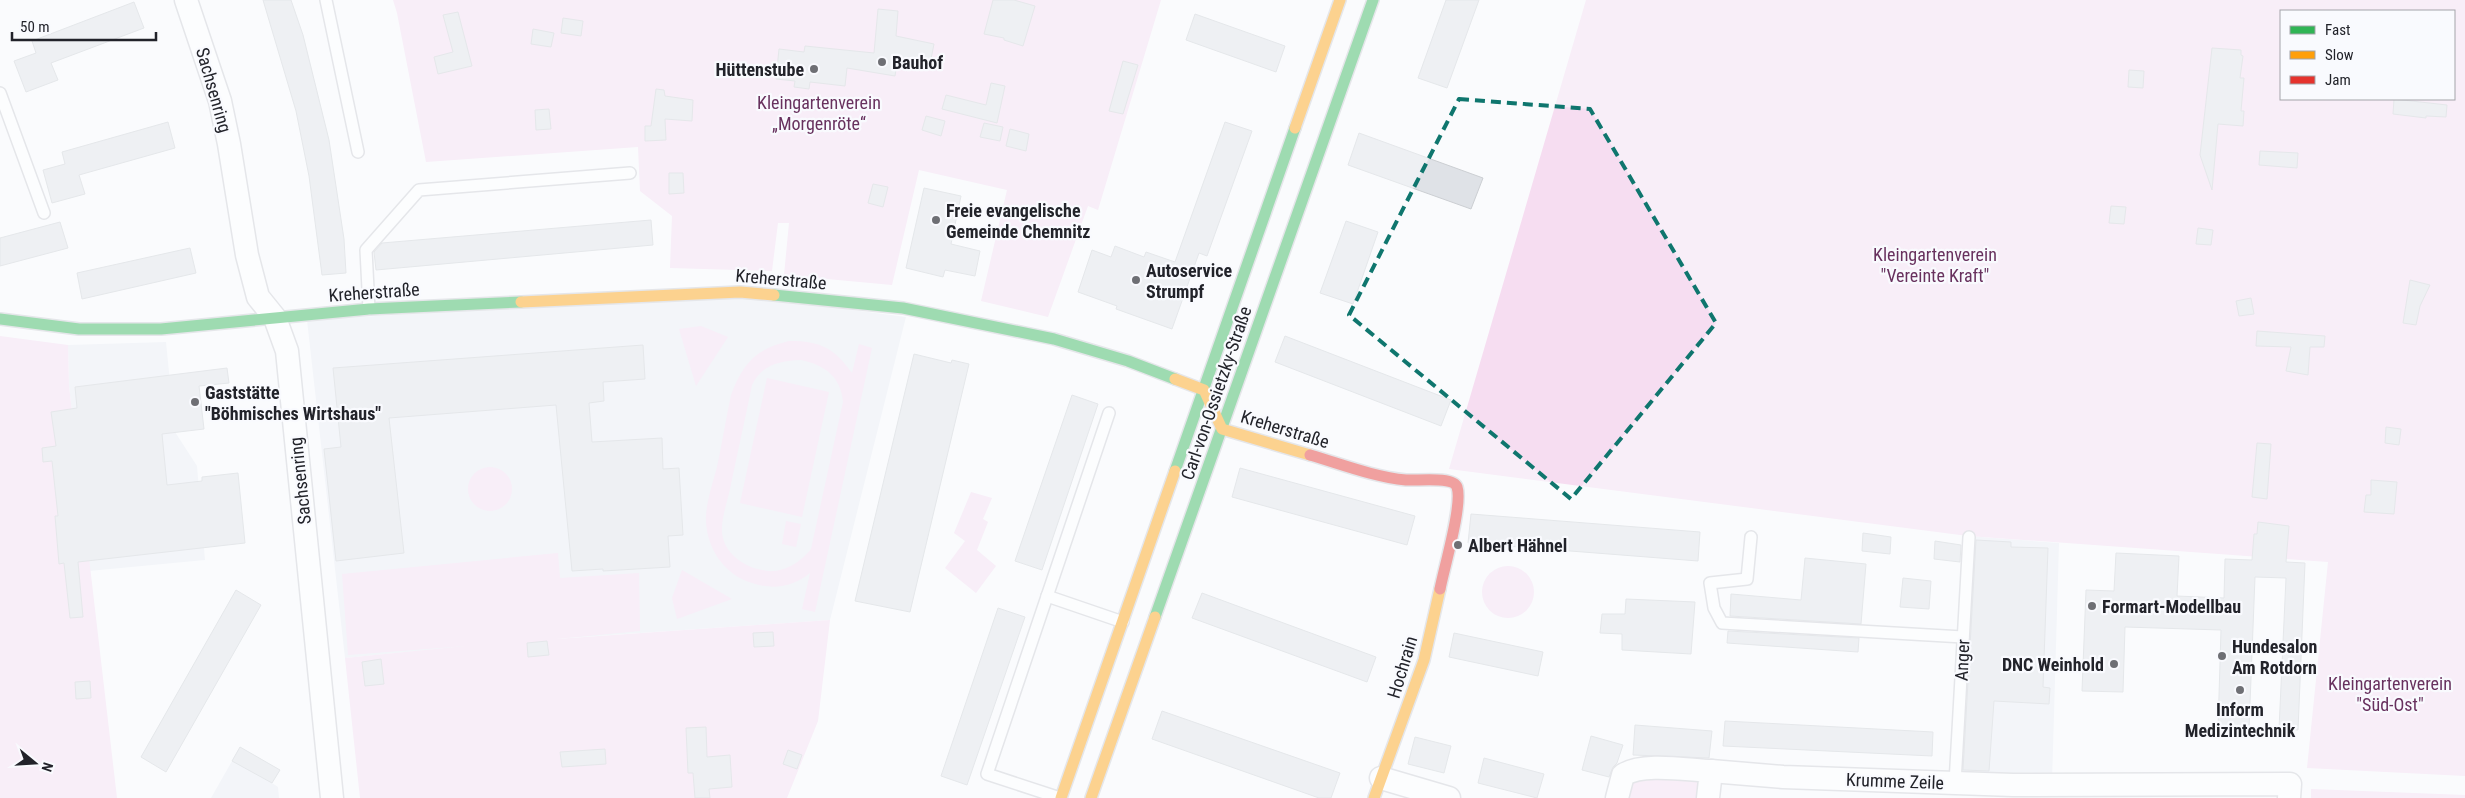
<svg xmlns="http://www.w3.org/2000/svg" width="2465" height="798" viewBox="0 0 2465 798" font-family="'Roboto Condensed',sans-serif">
<style>
.built{fill:#ebedf4}
.green{fill:#f6ddf1;fill-rule:evenodd}
.building{fill:#dfe2e7;stroke:#cccfd3}
.lines{fill:none;stroke-linecap:round;stroke-linejoin:round}
.lane-casing{stroke:#cccdd2;stroke-width:14}
.street-casing{stroke:#cccdd2;stroke-width:25}
.fast-casing{stroke:#cccdd2;stroke-width:14}
.slow-casing{stroke:#cccdd2;stroke-width:14}
.jam-casing{stroke:#cccdd2;stroke-width:14}
.lane{stroke:#fefeff;stroke-width:11}
.street{stroke:#fefeff;stroke-width:22}
.fast{stroke:#30b455;stroke-width:11}
.slow{stroke:#ff9f0a;stroke-width:11}
.jam{stroke:#e5322d;stroke-width:11}
.marked{fill:none;stroke:#0f766e;stroke-width:4;stroke-dasharray:10 6;stroke-linejoin:round}
.poi-dot{fill:#6e6f74;stroke:#f9fafe;stroke-width:2}
.labels{text-anchor:middle;dominant-baseline:central;stroke-width:4.5;stroke-linejoin:round;paint-order:stroke}
.poi-label{font-size:18px;font-weight:bold;fill:#22232a;stroke:#f9fafe;text-anchor:start}
.street-label{font-size:18px;fill:#22232a;stroke:#f9fafe}
.park-label{font-size:18px;fill:#68315e;stroke:#f9fafe}
</style>
<rect width="100%" height="100%" fill="#fafbfd"/>
<!-- built -->
<g class="built">
<path d="M 739,295 L 906,317 L 830,620 L 522,641 L 345,658 L 307,320 Z"/>
<path d="M 166,342 L 175,432 L 197,466 L 205,560 L 89,571 L 69,386 L 68,345 Z"/>
<path d="M 1968,536 L 2059,543 L 2052,783 L 1951,779 Z"/>
<path d="M 240,747 L 280,770 L 272,783 L 278,787 L 279,798 L 211,798 Z"/>
</g>
<!-- green -->
<g class="green">
<path d="M 393,0 L 1161,0 L 1098,210 L 1088,206 L 1048,317 L 981,301 L 1007,190 L 919,170 L 892,285 L 784,275 L 789,223 L 778,223 L 772,271 L 670,268 L 672,216 L 640,191 L 638,147 L 426,162 L 397,13 Z"/>
<path d="M 1586,0 L 2465,0 L 2465,776 L 2307,768 L 2328,562 L 1968,536 L 1449,469 ZM 2281,11 L 2454,11 L 2454,99 L 2281,99 Z"/>
<path d="M 701,326 L 728,337 L 696,386 L 679,329 Z"/>
<path d="M 0,336 L 68,345 L 69,386 L 117,798 L 0,798 Z"/>
<path d="M 789,341 C 821,341 834,348 852,373 L 859,344 L 872,348 L 815,612 L 802,609 L 810,573 C 793,587 773,590 752,583 C 723,574 705,546 706,516 C 707,500 713,482 717,467 C 722,443 726,419 731,395 C 743,363 756,349 789,341 ZM 801,360 C 825,365 841,377 843,402 L 811,549 C 800,563 781,575 762,570 C 745,567 727,555 723,538 C 719,524 727,503 730,489 C 737,454 745,420 752,385 C 762,364 780,361 801,360 Z"/>
<path d="M 767,378 L 829,392 L 802,517 L 740,503 Z"/>
<circle cx="490" cy="489" r="22"/>
<path d="M 971,492 L 992,498 L 983,519 L 988,522 L 977,550 L 996,566 L 976,593 L 945,568 L 965,541 L 954,533 Z"/>
<path d="M 786,521 L 801,524 L 796,547 L 782,544 Z"/>
<path d="M 558,553 L 560,578 L 639,573 L 640,631 L 556,639 L 830,620 L 818,721 L 787,798 L 360,798 L 345,658 L 465,646 L 348,655 L 342,574 Z"/>
<circle cx="1508" cy="592" r="26"/>
<path d="M 682,570 L 732,599 L 677,619 L 672,598 Z"/>
<path d="M 1700,774 L 1704,798 L 1620,798 L 1623,781 Z"/>
<path d="M 2311,789 L 2465,795 L 2465,798 L 2311,798 Z"/>
</g>
<!-- building -->
<g class="building">
<path d="M 263,0 L 291,0 L 303,35 L 329,140 L 344,239 L 346,273 L 322,275 L 309,176 L 296,111 Z"/>
<path d="M 993,0 L 1014,0 L 1035,6 L 1023,46 L 1004,40 L 1004,38 L 984,34 Z"/>
<path d="M 1446,0 L 1479,0 L 1447,88 L 1418,78 Z"/>
<path d="M 134,2 L 144,28 L 51,63 L 58,80 L 26,92 L 14,61 L 36,53 L 32,41 Z"/>
<path d="M 878,9 L 898,11 L 896,36 L 934,44 L 930,64 L 898,57 L 895,76 L 847,68 L 845,86 L 810,82 L 809,89 L 794,87 L 795,81 L 776,79 L 779,49 L 804,52 L 805,46 L 874,53 Z"/>
<path d="M 458,12 L 472,66 L 438,74 L 434,57 L 453,52 L 443,15 Z"/>
<path d="M 1195,14 L 1285,46 L 1276,72 L 1186,40 Z"/>
<path d="M 563,18 L 583,21 L 581,36 L 561,33 Z"/>
<path d="M 533,29 L 554,33 L 551,47 L 531,44 Z"/>
<path d="M 2212,48 L 2241,50 L 2241,55 L 2243,56 L 2240,78 L 2244,78 L 2241,111 L 2244,111 L 2243,126 L 2218,124 L 2212,190 L 2200,155 Z"/>
<path d="M 1123,61 L 1138,65 L 1123,114 L 1109,111 Z"/>
<path d="M 2129,70 L 2144,71 L 2143,88 L 2128,87 Z"/>
<path d="M 991,83 L 1005,86 L 997,123 L 942,109 L 946,95 L 986,105 Z"/>
<path d="M 656,89 L 664,90 L 665,96 L 693,100 L 692,121 L 665,119 L 666,140 L 645,141 L 645,126 L 651,126 Z"/>
<path d="M 2394,99 L 2447,105 L 2446,117 L 2426,116 L 2426,118 L 2393,114 Z"/>
<path d="M 549,109 L 551,129 L 536,130 L 535,110 Z"/>
<path d="M 926,116 L 945,121 L 941,136 L 922,130 Z"/>
<path d="M 168,122 L 175,148 L 79,175 L 85,194 L 52,203 L 43,170 L 65,164 L 62,152 Z"/>
<path d="M 1225,122 L 1252,131 L 1207,256 L 1199,253 L 1172,329 L 1116,309 L 1117,306 L 1078,292 L 1092,250 L 1111,257 L 1115,246 L 1144,257 L 1146,252 L 1175,262 Z"/>
<path d="M 984,123 L 1003,127 L 1000,141 L 980,137 Z"/>
<path d="M 1010,129 L 1029,134 L 1026,151 L 1006,146 Z"/>
<path d="M 1359,133 L 1483,178 L 1471,209 L 1348,165 Z"/>
<path d="M 2260,151 L 2298,153 L 2297,168 L 2259,165 Z"/>
<path d="M 669,173 L 683,173 L 684,193 L 669,194 Z"/>
<path d="M 873,184 L 888,187 L 883,207 L 868,203 Z"/>
<path d="M 924,188 L 961,196 L 951,244 L 980,251 L 975,276 L 945,270 L 943,277 L 906,268 Z"/>
<path d="M 2111,206 L 2126,207 L 2124,224 L 2109,223 Z"/>
<path d="M 651,220 L 653,245 L 376,270 L 374,252 L 382,243 Z"/>
<path d="M 1346,221 L 1378,232 L 1353,304 L 1320,293 Z"/>
<path d="M 60,222 L 68,248 L 0,266 L 0,238 Z"/>
<path d="M 2198,228 L 2213,230 L 2211,245 L 2196,244 Z"/>
<path d="M 190,248 L 196,273 L 82,299 L 77,273 Z"/>
<path d="M 2410,280 L 2430,285 L 2420,306 L 2416,325 L 2403,323 Z"/>
<path d="M 2251,298 L 2254,314 L 2239,316 L 2236,301 Z"/>
<path d="M 2257,331 L 2325,336 L 2324,347 L 2310,347 L 2308,375 L 2286,371 L 2291,347 L 2256,346 Z"/>
<path d="M 1285,336 L 1451,400 L 1441,426 L 1275,362 Z"/>
<path d="M 643,345 L 645,379 L 603,382 L 604,401 L 589,403 L 592,442 L 662,438 L 663,469 L 679,468 L 683,535 L 668,536 L 670,567 L 603,571 L 603,569 L 572,571 L 556,405 L 389,418 L 404,553 L 336,561 L 324,449 L 341,447 L 333,368 Z"/>
<path d="M 914,354 L 951,363 L 952,360 L 969,364 L 910,612 L 855,601 Z"/>
<path d="M 227,368 L 229,383 L 199,386 L 204,429 L 162,434 L 167,485 L 202,481 L 202,477 L 238,473 L 245,543 L 78,562 L 83,617 L 70,618 L 64,563 L 59,564 L 55,516 L 58,516 L 52,461 L 43,462 L 42,448 L 56,446 L 51,412 L 77,408 L 75,387 Z"/>
<path d="M 1072,395 L 1098,404 L 1042,570 L 1015,561 Z"/>
<path d="M 2386,427 L 2401,429 L 2399,445 L 2385,443 Z"/>
<path d="M 2257,443 L 2271,444 L 2267,499 L 2252,497 Z"/>
<path d="M 1240,468 L 1415,516 L 1407,545 L 1232,497 Z"/>
<path d="M 2371,480 L 2397,482 L 2394,514 L 2364,512 L 2366,495 L 2371,495 Z"/>
<path d="M 1471,514 L 1700,532 L 1698,561 L 1468,543 Z"/>
<path d="M 2258,522 L 2289,526 L 2286,562 L 2305,563 L 2298,730 L 2279,729 L 2286,578 L 2255,577 L 2249,729 L 2218,728 L 2221,630 L 2125,627 L 2123,692 L 2082,691 L 2086,590 L 2114,591 L 2116,553 L 2179,556 L 2177,596 L 2224,598 L 2225,559 L 2252,560 L 2254,534 L 2257,534 Z"/>
<path d="M 1863,533 L 1891,537 L 1890,554 L 1862,551 Z"/>
<path d="M 1976,540 L 2011,542 L 2011,547 L 2048,548 L 2043,687 L 2050,688 L 2049,704 L 1994,701 L 1989,771 L 1963,770 Z"/>
<path d="M 1935,541 L 1961,545 L 1960,562 L 1934,559 Z"/>
<path d="M 1805,558 L 1866,564 L 1861,624 L 1730,616 L 1731,594 L 1801,600 Z"/>
<path d="M 1903,578 L 1931,581 L 1929,609 L 1900,607 Z"/>
<path d="M 236,590 L 261,605 L 166,772 L 141,757 Z"/>
<path d="M 1202,593 L 1376,657 L 1367,682 L 1192,618 Z"/>
<path d="M 1626,599 L 1695,602 L 1691,654 L 1622,650 L 1622,634 L 1600,633 L 1602,614 L 1625,614 Z"/>
<path d="M 998,608 L 1025,617 L 967,785 L 941,776 Z"/>
<path d="M 1728,631 L 1859,638 L 1858,652 L 1727,643 Z"/>
<path d="M 773,632 L 774,646 L 754,647 L 753,633 Z"/>
<path d="M 1454,633 L 1543,652 L 1538,676 L 1449,657 Z"/>
<path d="M 547,641 L 549,655 L 528,657 L 527,643 Z"/>
<path d="M 381,659 L 384,684 L 365,686 L 362,662 Z"/>
<path d="M 90,681 L 91,698 L 76,699 L 75,682 Z"/>
<path d="M 1162,711 L 1340,773 L 1331,798 L 1319,798 L 1152,739 Z"/>
<path d="M 1725,721 L 1933,732 L 1932,756 L 1723,746 Z"/>
<path d="M 1635,725 L 1712,731 L 1709,758 L 1633,755 Z"/>
<path d="M 706,727 L 707,757 L 730,755 L 732,787 L 709,789 L 710,798 L 695,798 L 693,773 L 688,773 L 686,728 Z"/>
<path d="M 1591,736 L 1623,745 L 1617,763 L 1613,767 L 1609,777 L 1582,770 Z"/>
<path d="M 1415,737 L 1451,746 L 1444,773 L 1408,764 Z"/>
<path d="M 240,747 L 280,770 L 272,783 L 232,761 Z"/>
<path d="M 605,749 L 606,764 L 562,767 L 560,752 Z"/>
<path d="M 788,750 L 802,755 L 797,769 L 783,764 Z"/>
<path d="M 1484,758 L 1544,774 L 1537,798 L 1478,783 Z"/>
</g>
<g class="lines">
<defs>
<g id="lane">
<path d="M 326,0 L 358,152"/>
<path d="M 0,93 L 44,213"/>
<path d="M 369,309 L 366,250 L 419,190 L 630,173"/>
<path d="M 1751,537 L 1747,579 L 1710,583 L 1714,608 L 1722,623 L 1963,637"/>
<path d="M 1047,596 L 1123,622"/>
<path d="M 1955,783 L 1969,537"/>
<path d="M 1060,798 L 987,774 L 1109,413"/>
</g>
<g id="street">
<path d="M 186,0 L 220,101 L 229,144 L 247,255 L 258,297 L 275,318 L 287,351 L 332,798"/>
<path d="M 1711,771 L 1783,777 L 2013,785 L 2290,784 L 2289,798"/>
<path d="M 1381,778 L 1449,798"/>
<path d="M 1617,798 L 1623,775 C 1643,762 1687,770 1711,771 L 1708,798"/>
</g>
<g id="fast">
<path d="M 774,295 L 903,308 L 1054,339 L 1128,361 L 1175,379"/>
<path d="M 0,319 L 79,329 L 161,329 L 369,309 L 521,302"/>
<path d="M 1175,471 L 1295,128"/>
<path d="M 1155,617 L 1373,0"/>
</g>
<g id="slow">
<path d="M 1295,128 L 1340,0"/>
<path d="M 521,302 L 740,292 L 774,295"/>
<path d="M 1175,379 L 1204,390 L 1222,429 L 1310,455"/>
<path d="M 1061,798 L 1175,471"/>
<path d="M 1091,798 L 1155,617"/>
<path d="M 1374,798 L 1424,660 L 1440,589"/>
</g>
<path id="jam" d="M 1310,455 C 1341,464 1374,477 1406,480 C 1416,481 1453,476 1457,487 C 1463,504 1444,568 1440,589"/>
</defs>
<!-- lane casing -->
<use href="#lane" class="lane-casing"/>
<!-- street casing -->
<use href="#street" class="street-casing"/>
<!-- fast casing -->
<use href="#fast" class="fast-casing"/>
<!-- slow casing -->
<use href="#slow" class="slow-casing"/>
<!-- jam casing -->
<use href="#jam" class="jam-casing"/>
<!-- lane -->
<use href="#lane" class="lane"/>
<!-- street -->
<use href="#street" class="street"/>
<!-- fast -->
<use href="#fast" class="fast"/>
<!-- slow -->
<use href="#slow" class="slow"/>
<!-- jam -->
<use href="#jam" class="jam"/>
</g>
<!-- marked area -->
<path d="M0 0H2465V798H0ZM 1459,99 L 1590,109 L 1716,323 L 1571,499 L 1349,315 Z" fill="#fafbfd" fill-opacity=".55" fill-rule="evenodd"/>
<path class="marked" d="M 1459,99 L 1590,109 L 1716,323 L 1571,499 L 1349,315 Z"/>
<!-- markers -->
<g class="poi-dot">
<circle cx="882" cy="62" r="5"/>
<circle cx="814" cy="69" r="5"/>
<circle cx="936" cy="220" r="5"/>
<circle cx="1136" cy="280" r="5"/>
<circle cx="195" cy="402" r="5"/>
<circle cx="1458" cy="545" r="5"/>
<circle cx="2092" cy="606" r="5"/>
<circle cx="2222" cy="656" r="5"/>
<circle cx="2114" cy="664" r="5"/>
<circle cx="2240" cy="690" r="5"/>
</g>
<g class="labels">
<!-- poi labels -->
<g class="poi-label">
<text x="892" y="62">Bauhof</text>
<text x="804" y="69" text-anchor="end">Hüttenstube</text>
<text x="946" y="210">Freie evangelische<tspan x="946" dy="21">Gemeinde Chemnitz</tspan></text>
<text x="1146" y="270">Autoservice<tspan x="1146" dy="21">Strumpf</tspan></text>
<text x="205" y="392">Gaststätte<tspan x="205" dy="21">"Böhmisches Wirtshaus"</tspan></text>
<text x="1468" y="545">Albert Hähnel</text>
<text x="2102" y="606">Formart-Modellbau</text>
<text x="2232" y="646">Hundesalon<tspan x="2232" dy="21">Am Rotdorn</tspan></text>
<text x="2104" y="664" text-anchor="end">DNC Weinhold</text>
<text x="2240" y="709" text-anchor="middle">Inform<tspan x="2240" dy="21">Medizintechnik</tspan></text>
</g>
<!-- street labels -->
<g class="street-label">
<text transform="translate(214 90) rotate(74)">Sachsenring</text>
<text transform="translate(781 279) rotate(5)">Kreherstraße</text>
<text transform="translate(374 292) rotate(-4)">Kreherstraße</text>
<text transform="translate(1216 393) rotate(-71)">Carl-von-Ossietzky-Straße</text>
<text transform="translate(1285 429) rotate(17)">Kreherstraße</text>
<text transform="translate(300 481) rotate(-96)">Sachsenring</text>
<text transform="translate(1962 660) rotate(-87)">Anger</text>
<text transform="translate(1402 667) rotate(-73)">Hochrain</text>
<text transform="translate(1895 781) rotate(2)">Krumme Zeile</text>
</g>
<!-- park labels -->
<g class="park-label">
<text x="819" y="102">Kleingartenverein<tspan x="819" dy="21">„Morgenröte“</tspan></text>
<text x="1935" y="254">Kleingartenverein<tspan x="1935" dy="21">"Vereinte Kraft"</tspan></text>
<text x="2390" y="683">Kleingartenverein<tspan x="2390" dy="21">"Süd-Ost"</tspan></text>
</g>
</g>
<!-- legend -->
<rect x="2280" y="10" width="175" height="90" fill="#f9fafe" stroke="#a3a4a9"/>
<rect x="2290" y="26" width="25" height="8" fill="#30b455" stroke="#a3a4a9"/>
<text x="2325" y="35" font-size="15" fill="#22232a">Fast</text>
<rect x="2290" y="51" width="25" height="8" fill="#ff9f0a" stroke="#a3a4a9"/>
<text x="2325" y="60" font-size="15" fill="#22232a">Slow</text>
<rect x="2290" y="76" width="25" height="8" fill="#e5322d" stroke="#a3a4a9"/>
<text x="2325" y="85" font-size="15" fill="#22232a">Jam</text>
<!-- north arrow -->
<g transform="translate(35 763) rotate(108)" stroke="#f9fafe" stroke-width="4" paint-order="stroke">
<path d="M0-4L9 19L0 12L-9 19Z" fill="#22232a"/>
<text y="-8" font-size="14" font-weight="bold" text-anchor="middle" fill="#22232a">N</text>
</g>
<!-- scale -->
<path d="M12 32v8h144v-8" fill="none" stroke="#22232a" stroke-width="2.5"/>
<text x="20" y="32" font-size="15" fill="#22232a" stroke="#f9fafe" stroke-width="4" paint-order="stroke">50 m</text>
</svg>
